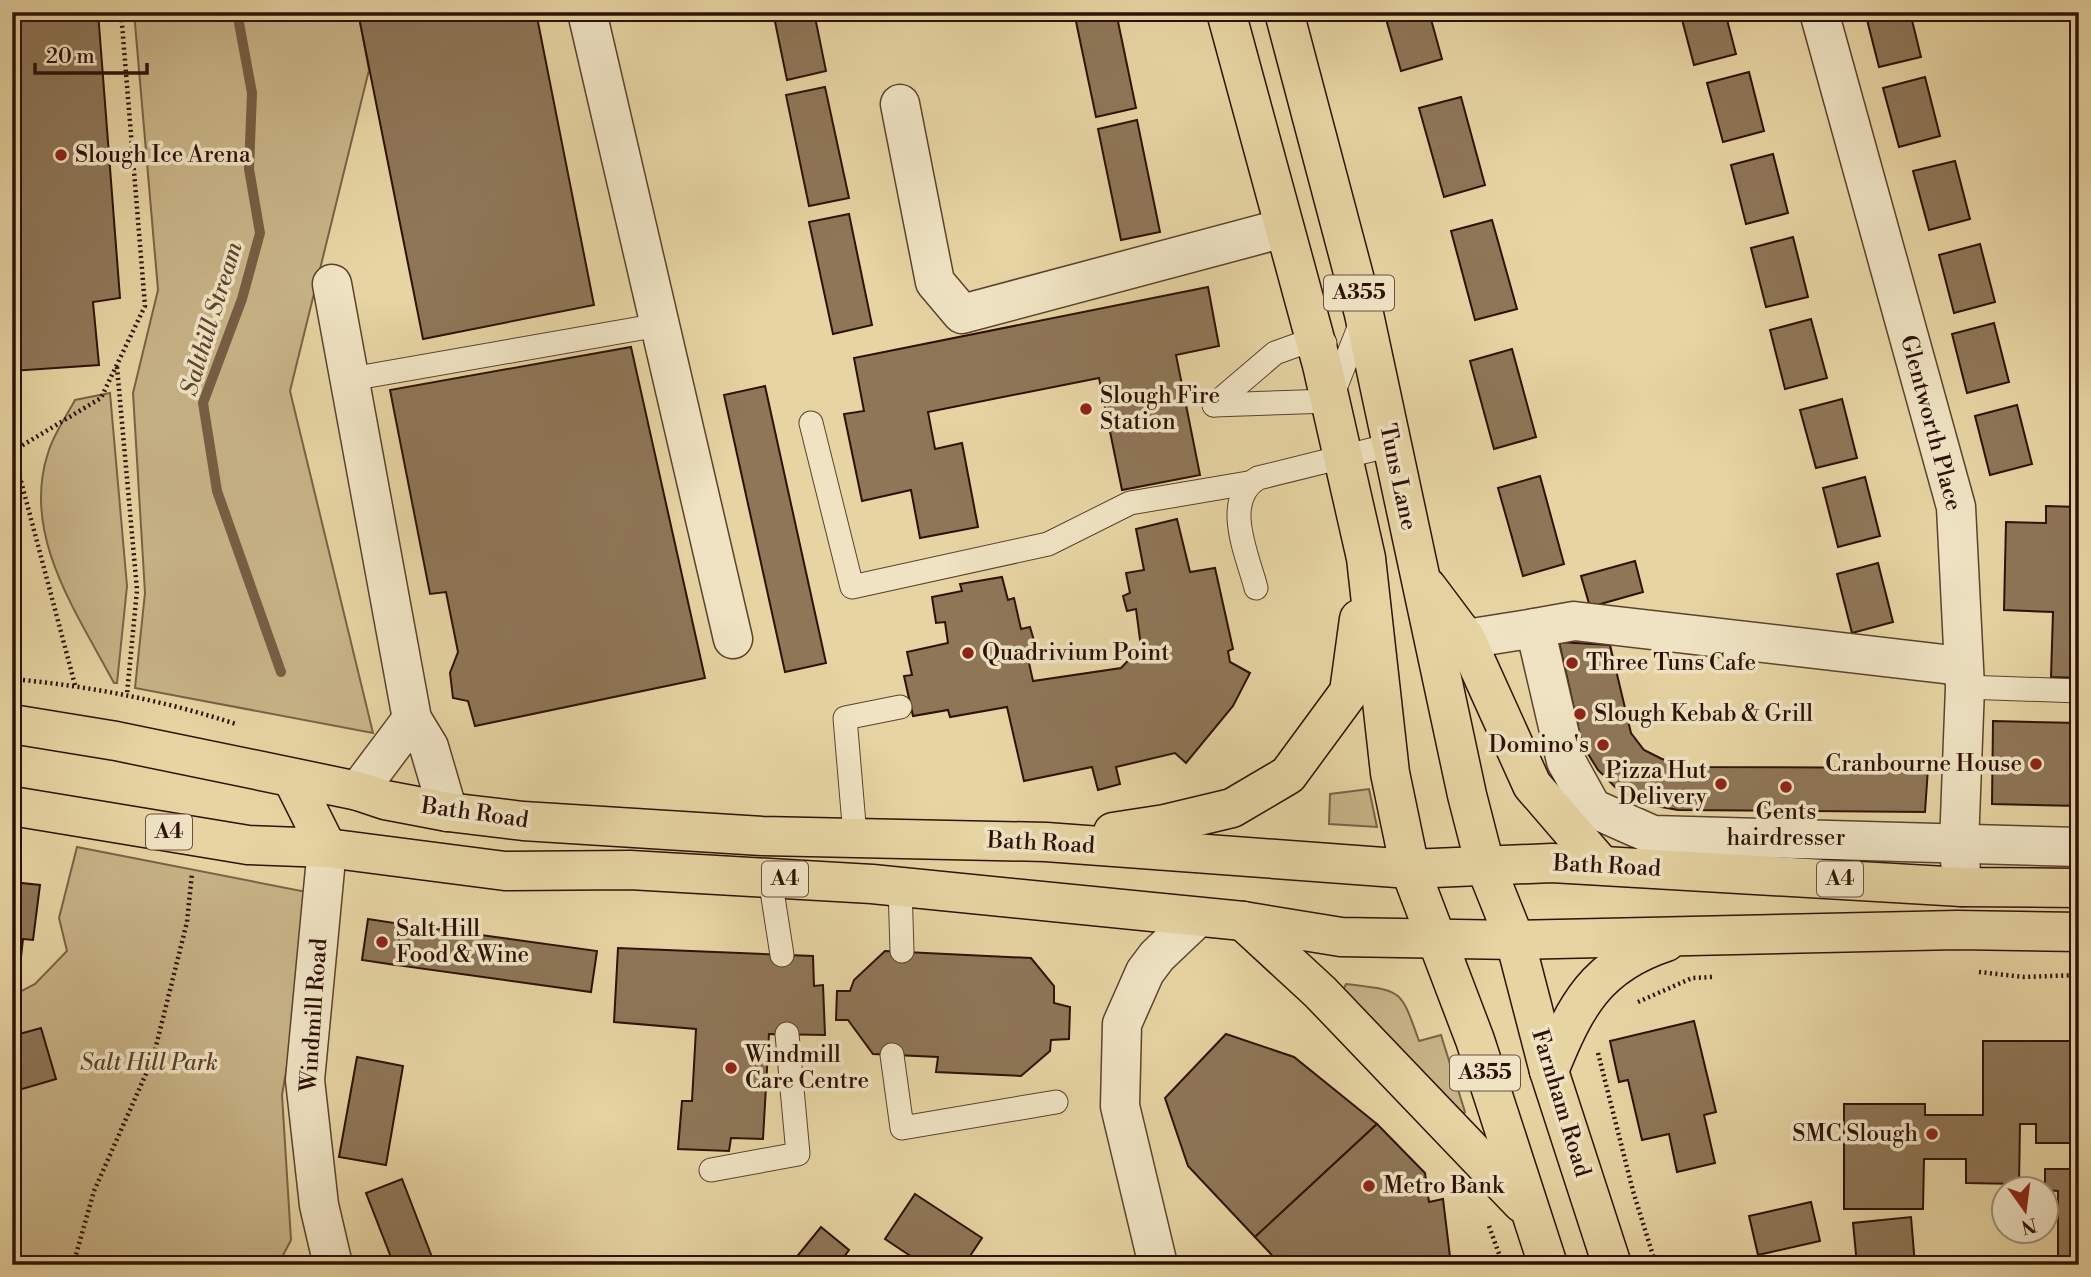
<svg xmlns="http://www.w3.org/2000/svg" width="2091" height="1277" viewBox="0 0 2091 1277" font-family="'Libre Bodoni',serif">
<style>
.green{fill:#c7b387;stroke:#7a6246;stroke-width:2}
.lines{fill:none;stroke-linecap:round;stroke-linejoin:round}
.stream{stroke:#775e43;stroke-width:10}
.building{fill:#8e7657;stroke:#2e1105;stroke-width:2}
.service-casing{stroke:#5c422c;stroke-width:25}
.minor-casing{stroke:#5c422c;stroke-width:41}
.primary-casing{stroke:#2e1105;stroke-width:41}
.path{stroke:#2e1105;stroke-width:4.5;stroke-dasharray:2 3.5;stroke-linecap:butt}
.service{stroke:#efe3c3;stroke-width:23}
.minor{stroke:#efe3c3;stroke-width:38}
.primary{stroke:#e6d4a2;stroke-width:38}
.poi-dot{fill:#8f2418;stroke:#efe3c3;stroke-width:2.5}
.labels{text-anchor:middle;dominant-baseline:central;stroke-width:7;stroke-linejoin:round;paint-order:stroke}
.shield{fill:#efe3c3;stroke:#68503e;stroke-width:2}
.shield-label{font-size:21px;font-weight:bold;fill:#2e1105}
.poi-label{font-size:23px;fill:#2e1105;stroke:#efe3c3;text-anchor:start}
.street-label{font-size:23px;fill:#2e1105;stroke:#efe3c3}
.park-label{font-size:23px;font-style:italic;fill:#5c422c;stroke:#efe3c3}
.water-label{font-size:24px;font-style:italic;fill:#5e452f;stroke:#efe3c3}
</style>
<rect width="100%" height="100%" fill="#e6d4a2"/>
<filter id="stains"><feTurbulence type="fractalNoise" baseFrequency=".00286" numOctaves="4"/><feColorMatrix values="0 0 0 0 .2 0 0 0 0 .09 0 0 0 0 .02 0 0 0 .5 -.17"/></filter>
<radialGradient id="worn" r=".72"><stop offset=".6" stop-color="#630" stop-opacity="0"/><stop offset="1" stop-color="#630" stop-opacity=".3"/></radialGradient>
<!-- green -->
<g class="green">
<path d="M 134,12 L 358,12 L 369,70 L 290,391 L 373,733 L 135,688 L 145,593 L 133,393 L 158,290 Z"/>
<path d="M 110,393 L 127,586 L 117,683 L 114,683 C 77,613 21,535 48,453 C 53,435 66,417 75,400 Z"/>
<path d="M 1369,789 L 1377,827 L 1329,824 L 1330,794 Z"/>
<path d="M 77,847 L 317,894 L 282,1095 L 291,1240 L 278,1265 L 12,1265 L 12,996 L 35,984 L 67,951 L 59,918 Z"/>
<path d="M 1346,984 C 1402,991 1400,987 1419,1041 L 1441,1035 L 1465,1112 L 1453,1119 L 1342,992 Z"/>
</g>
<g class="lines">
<!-- stream -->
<path class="stream" d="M 237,12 L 252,93 L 249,169 L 260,233 L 242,299 L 203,403 L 217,491 L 281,672"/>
</g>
<!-- building -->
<g class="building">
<path d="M 12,12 L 98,12 L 120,298 L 93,302 L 99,365 L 12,371 Z"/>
<path d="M 358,12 L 536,12 L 594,305 L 423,339 Z"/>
<path d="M 773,12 L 814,12 L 826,71 L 787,80 Z"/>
<path d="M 1074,12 L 1116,12 L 1136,108 L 1096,117 Z"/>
<path d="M 1384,12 L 1429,12 L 1442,59 L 1401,71 Z"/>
<path d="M 1680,12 L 1725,12 L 1736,54 L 1694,65 Z"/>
<path d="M 1865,12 L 1910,12 L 1921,57 L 1879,67 Z"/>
<path d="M 1749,72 L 1764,131 L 1723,142 L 1707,83 Z"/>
<path d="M 1925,77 L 1940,136 L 1899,147 L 1883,88 Z"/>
<path d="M 825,87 L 849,198 L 809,206 L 786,95 Z"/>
<path d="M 1461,97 L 1485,185 L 1444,197 L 1419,108 Z"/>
<path d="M 1137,120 L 1160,232 L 1121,240 L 1098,129 Z"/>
<path d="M 1773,154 L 1788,213 L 1746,224 L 1731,165 Z"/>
<path d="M 1955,161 L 1970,219 L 1929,230 L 1913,171 Z"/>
<path d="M 849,214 L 872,325 L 833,334 L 809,222 Z"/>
<path d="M 1492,220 L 1517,309 L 1475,320 L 1451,231 Z"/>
<path d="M 1793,237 L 1808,297 L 1766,307 L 1751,248 Z"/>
<path d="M 1980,244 L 1995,302 L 1954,313 L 1939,255 Z"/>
<path d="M 1208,287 L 1219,346 L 1176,355 L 1200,475 L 1122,490 L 1099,378 L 928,412 L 935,449 L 962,443 L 978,527 L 920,538 L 911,490 L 862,501 L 844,414 L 864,411 L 854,358 Z"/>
<path d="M 1811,319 L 1827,378 L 1785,389 L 1770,330 Z"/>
<path d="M 1994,323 L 2009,382 L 1967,393 L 1952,334 Z"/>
<path d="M 631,347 L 705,678 L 475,726 L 468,701 L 453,698 L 450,673 L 458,652 L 446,592 L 430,594 L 390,390 Z"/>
<path d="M 1512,349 L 1536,437 L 1494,449 L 1470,361 Z"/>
<path d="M 765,386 L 826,663 L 785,672 L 724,395 Z"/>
<path d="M 1842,399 L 1857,458 L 1816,468 L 1800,410 Z"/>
<path d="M 2017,405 L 2032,464 L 1990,475 L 1975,416 Z"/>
<path d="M 1540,476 L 1564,564 L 1523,576 L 1498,488 Z"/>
<path d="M 1865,477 L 1880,536 L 1838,547 L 1823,488 Z"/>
<path d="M 2046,506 L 2079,507 L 2079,678 L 2051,677 L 2053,612 L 2004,610 L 2006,522 L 2046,523 Z"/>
<path d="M 1177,519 L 1190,572 L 1215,568 L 1233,649 L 1228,651 L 1230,662 L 1250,673 L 1233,706 L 1186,763 L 1175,753 L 1116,767 L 1120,784 L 1098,790 L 1092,767 L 1024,781 L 1007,707 L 950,717 L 948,710 L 913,716 L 904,676 L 912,675 L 907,652 L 948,643 L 945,622 L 936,623 L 932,597 L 962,591 L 960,584 L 1002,577 L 1008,600 L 1014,598 L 1021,629 L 1030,627 L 1037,651 L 1027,654 L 1033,681 L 1121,668 L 1141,647 L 1136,609 L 1127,611 L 1123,596 L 1130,593 L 1126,573 L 1144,570 L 1136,529 Z"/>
<path d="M 1635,561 L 1643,592 L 1590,607 L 1581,576 Z"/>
<path d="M 1878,563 L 1893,622 L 1852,633 L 1837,574 Z"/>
<path d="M 1559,642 L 1610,645 L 1631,733 L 1644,750 L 1662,759 L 1696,767 L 1928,768 L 1925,812 L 1678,810 L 1645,804 L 1615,787 L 1598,770 L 1582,744 Z"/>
<path d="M 1993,721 L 2079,723 L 2079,806 L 1992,804 Z"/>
<path d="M 12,882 L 40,885 L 33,940 L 23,939 L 18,984 L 12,983 Z"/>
<path d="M 368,919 L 401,924 L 396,965 L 362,960 Z"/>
<path d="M 401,924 L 597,951 L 591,992 L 396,965 Z"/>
<path d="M 618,948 L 813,956 L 814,986 L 823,985 L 825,1035 L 769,1034 L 763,1139 L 731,1138 L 729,1151 L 678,1149 L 682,1101 L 692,1101 L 696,1029 L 614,1022 Z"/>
<path d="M 885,951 L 1031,958 L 1054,986 L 1054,1003 L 1070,1007 L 1069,1039 L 1051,1040 L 1050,1051 L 1021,1076 L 936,1072 L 938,1057 L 873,1054 L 848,1020 L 836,1020 L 837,991 L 850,991 L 854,980 Z"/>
<path d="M 1694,1021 L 1716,1112 L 1704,1115 L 1715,1163 L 1677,1172 L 1669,1134 L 1642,1140 L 1628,1080 L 1619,1082 L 1610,1041 Z"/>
<path d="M 41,1028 L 56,1079 L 12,1092 L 12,1036 Z"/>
<path d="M 1226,1034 L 1294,1057 L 1377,1124 L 1255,1237 L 1188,1166 L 1165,1098 Z"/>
<path d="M 1983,1041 L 2079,1041 L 2079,1143 L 2036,1143 L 2036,1124 L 2020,1124 L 2019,1184 L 1966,1183 L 1966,1159 L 1924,1159 L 1923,1209 L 1844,1209 L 1844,1104 L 1925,1104 L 1925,1115 L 1983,1115 Z"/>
<path d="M 357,1057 L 403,1066 L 386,1165 L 339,1157 Z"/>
<path d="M 1377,1124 L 1425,1173 L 1429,1202 L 1443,1199 L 1451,1265 L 1281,1265 L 1255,1237 Z"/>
<path d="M 2045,1169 L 2079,1169 L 2079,1264 L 2058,1264 L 2058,1191 L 2045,1190 Z"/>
<path d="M 402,1179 L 435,1265 L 394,1265 L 366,1193 Z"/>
<path d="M 915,1194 L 982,1238 L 964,1265 L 924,1265 L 885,1239 Z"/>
<path d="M 1811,1202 L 1820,1241 L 1758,1255 L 1749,1216 Z"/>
<path d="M 1911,1217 L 1915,1265 L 1857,1265 L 1853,1223 Z"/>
<path d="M 821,1227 L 849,1250 L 838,1265 L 790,1265 Z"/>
</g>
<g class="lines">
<defs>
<g id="service">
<path d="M 351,379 L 659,325"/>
<path d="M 1214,405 L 1330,401 L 1362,320"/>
<path d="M 1214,405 L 1275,353 L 1314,339 L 1325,343"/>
<path d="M 811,423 L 852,587 L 1048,544 L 1130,503 L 1248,483"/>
<path d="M 1256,588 C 1248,556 1221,500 1258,478 L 1391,445"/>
<path d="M 1965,687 L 2079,691"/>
<path d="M 855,836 L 845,718 L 900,707"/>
<path d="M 770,878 L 782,955"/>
<path d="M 900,887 L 902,951"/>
<path d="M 892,1055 L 902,1128 L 1056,1102"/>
<path d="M 711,1170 L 798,1154 L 787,1034"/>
</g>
<g id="minor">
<path d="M 587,12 L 733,639"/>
<path d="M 1819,12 L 1956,507 L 1965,687 L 1959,845 L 1962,887"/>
<path d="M 900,104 L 935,282 L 962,314 L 1284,228"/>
<path d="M 332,284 L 412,719 L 429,747 L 448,812"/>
<path d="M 1535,628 L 1574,621 L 1961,666"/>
<path d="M 1466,639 L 1535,628 L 1566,761 L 1592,808 L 1653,835 L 2079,847"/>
<path d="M 358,791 L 412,719"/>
<path d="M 327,848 L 305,1080 L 319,1205 L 333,1265"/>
<path d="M 1158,1265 L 1120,1106 L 1122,1024 L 1145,972 L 1157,956 L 1196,919"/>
</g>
<g id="primary">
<path d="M 1226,12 L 1322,365 L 1366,558 L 1390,773 L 1410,869 L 1475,1040 L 1548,1265"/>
<path d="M 1284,12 L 1364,314 L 1467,795 L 1485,865 L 1515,940 L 1549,1071 L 1612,1265"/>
<path d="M 1427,587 L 1466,639 L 1532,785 L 1601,865"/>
<path d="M 12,724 L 116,741 L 358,791 L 385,800 L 448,812 L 523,821 L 762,836 L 1046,842 L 1410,869 L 1552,863 L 1962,887 L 2079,888"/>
<path d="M 293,780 L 327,848"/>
<path d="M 12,806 L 248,845 L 327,848 L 505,871 L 630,870 L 872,884 L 1243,921 L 1341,937 L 1515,940 L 1957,930 L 2079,932"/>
<path d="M 1113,832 L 1165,824 L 1232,808 L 1288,775 L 1349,692 L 1359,619"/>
<path d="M 1243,921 L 1320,992 L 1522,1203"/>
<path d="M 1549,1071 C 1575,1006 1596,965 1666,942"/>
</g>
</defs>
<!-- service casing -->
<use href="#service" class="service-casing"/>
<!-- minor casing -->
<use href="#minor" class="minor-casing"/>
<!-- primary casing -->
<use href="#primary" class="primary-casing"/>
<!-- path -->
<g class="path">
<path d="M 117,367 L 137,590 L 127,694"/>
<path d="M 12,679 C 89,686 162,700 236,724"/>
<path d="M 75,685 L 13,451 L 101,398 L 145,306 L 121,12"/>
<path d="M 1979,972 L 2024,977 L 2079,975"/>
<path d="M 1638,1002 L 1692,978 L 1712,977"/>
<path d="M 1598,1053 L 1633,1191 L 1656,1265"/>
<path d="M 1489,1226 L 1503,1265"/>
<path d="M 73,1265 L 94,1191 L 153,1058 L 187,922 L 192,873"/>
</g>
<!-- service -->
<use href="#service" class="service"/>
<!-- minor -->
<use href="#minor" class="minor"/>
<!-- primary -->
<use href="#primary" class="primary"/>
</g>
<!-- markers -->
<g class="poi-dot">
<circle cx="61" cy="155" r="7"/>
<circle cx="1086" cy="409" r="7"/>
<circle cx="968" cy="653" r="7"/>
<circle cx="1572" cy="663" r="7"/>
<circle cx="1580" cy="714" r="7"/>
<circle cx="1603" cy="745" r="7"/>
<circle cx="2036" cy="764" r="7"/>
<circle cx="1721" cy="784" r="7"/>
<circle cx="1786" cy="787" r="7"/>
<circle cx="382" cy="942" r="7"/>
<circle cx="731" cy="1068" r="7"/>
<circle cx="1932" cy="1134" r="7"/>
<circle cx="1369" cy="1186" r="7"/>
</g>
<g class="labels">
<!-- shield labels -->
<g class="shield">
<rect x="1324" y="275.5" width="70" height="35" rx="5"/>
<rect x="146" y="814.5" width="46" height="35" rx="5"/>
<rect x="762" y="861.5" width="46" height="35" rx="5"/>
<rect x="1817" y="861.5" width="46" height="35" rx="5"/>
<rect x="1450" y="1055.5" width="70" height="35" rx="5"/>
</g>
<g class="shield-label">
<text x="1359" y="293">A355</text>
<text x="169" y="832">A4</text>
<text x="785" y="879">A4</text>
<text x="1840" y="879">A4</text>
<text x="1485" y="1073">A355</text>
</g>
<!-- poi labels -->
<g class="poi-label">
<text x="75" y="155">Slough Ice Arena</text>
<text x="1100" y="396">Slough Fire<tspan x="1100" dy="26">Station</tspan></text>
<text x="982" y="653">Quadrivium Point</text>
<text x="1586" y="663">Three Tuns Cafe</text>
<text x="1594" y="714">Slough Kebab &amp; Grill</text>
<text x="1589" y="745" text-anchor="end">Domino's</text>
<text x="2022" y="764" text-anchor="end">Cranbourne House</text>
<text x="1707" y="771" text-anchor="end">Pizza Hut<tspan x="1707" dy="26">Delivery</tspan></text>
<text x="1786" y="812" text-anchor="middle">Gents<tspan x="1786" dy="26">hairdresser</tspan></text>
<text x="396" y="929">Salt Hill<tspan x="396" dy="26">Food &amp; Wine</tspan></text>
<text x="745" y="1055">Windmill<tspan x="745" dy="26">Care Centre</tspan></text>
<text x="1918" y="1134" text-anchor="end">SMC Slough</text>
<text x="1383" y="1186">Metro Bank</text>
</g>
<!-- street labels -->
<g class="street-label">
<text transform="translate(1931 423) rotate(75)">Glentworth Place</text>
<text transform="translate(1398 477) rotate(78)">Tuns Lane</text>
<text transform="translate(475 813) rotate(8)">Bath Road</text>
<text transform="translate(1041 843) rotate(3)">Bath Road</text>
<text transform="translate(1607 866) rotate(3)">Bath Road</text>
<text transform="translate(314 1015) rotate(-86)">Windmill Road</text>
<text transform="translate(1561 1103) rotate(73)">Farnham Road</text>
</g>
<!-- park labels -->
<g class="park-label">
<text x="149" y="1063">Salt Hill Park</text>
</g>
<!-- water labels -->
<g class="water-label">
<text transform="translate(212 319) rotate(-73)">Salthill Stream</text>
</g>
</g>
<!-- margin -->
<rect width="2091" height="1277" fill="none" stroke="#e6d4a2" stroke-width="42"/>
<rect x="14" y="14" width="2063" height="1249" fill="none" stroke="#2e1105" stroke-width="3.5"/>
<rect x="21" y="21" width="2049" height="1235" fill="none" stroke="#2e1105" stroke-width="2"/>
<!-- north arrow -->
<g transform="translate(2025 1210) rotate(166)"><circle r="33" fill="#efe3c3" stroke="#a28f77" stroke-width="2"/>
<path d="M0-5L12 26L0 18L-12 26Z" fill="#8f2418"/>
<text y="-10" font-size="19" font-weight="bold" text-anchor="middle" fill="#2e1105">N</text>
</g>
<!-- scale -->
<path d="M35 63v10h112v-10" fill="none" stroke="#2e1105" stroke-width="3.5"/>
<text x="46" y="63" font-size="21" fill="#2e1105" stroke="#efe3c3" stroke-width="5" paint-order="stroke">20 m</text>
<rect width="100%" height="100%" filter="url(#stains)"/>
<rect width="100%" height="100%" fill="url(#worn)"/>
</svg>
